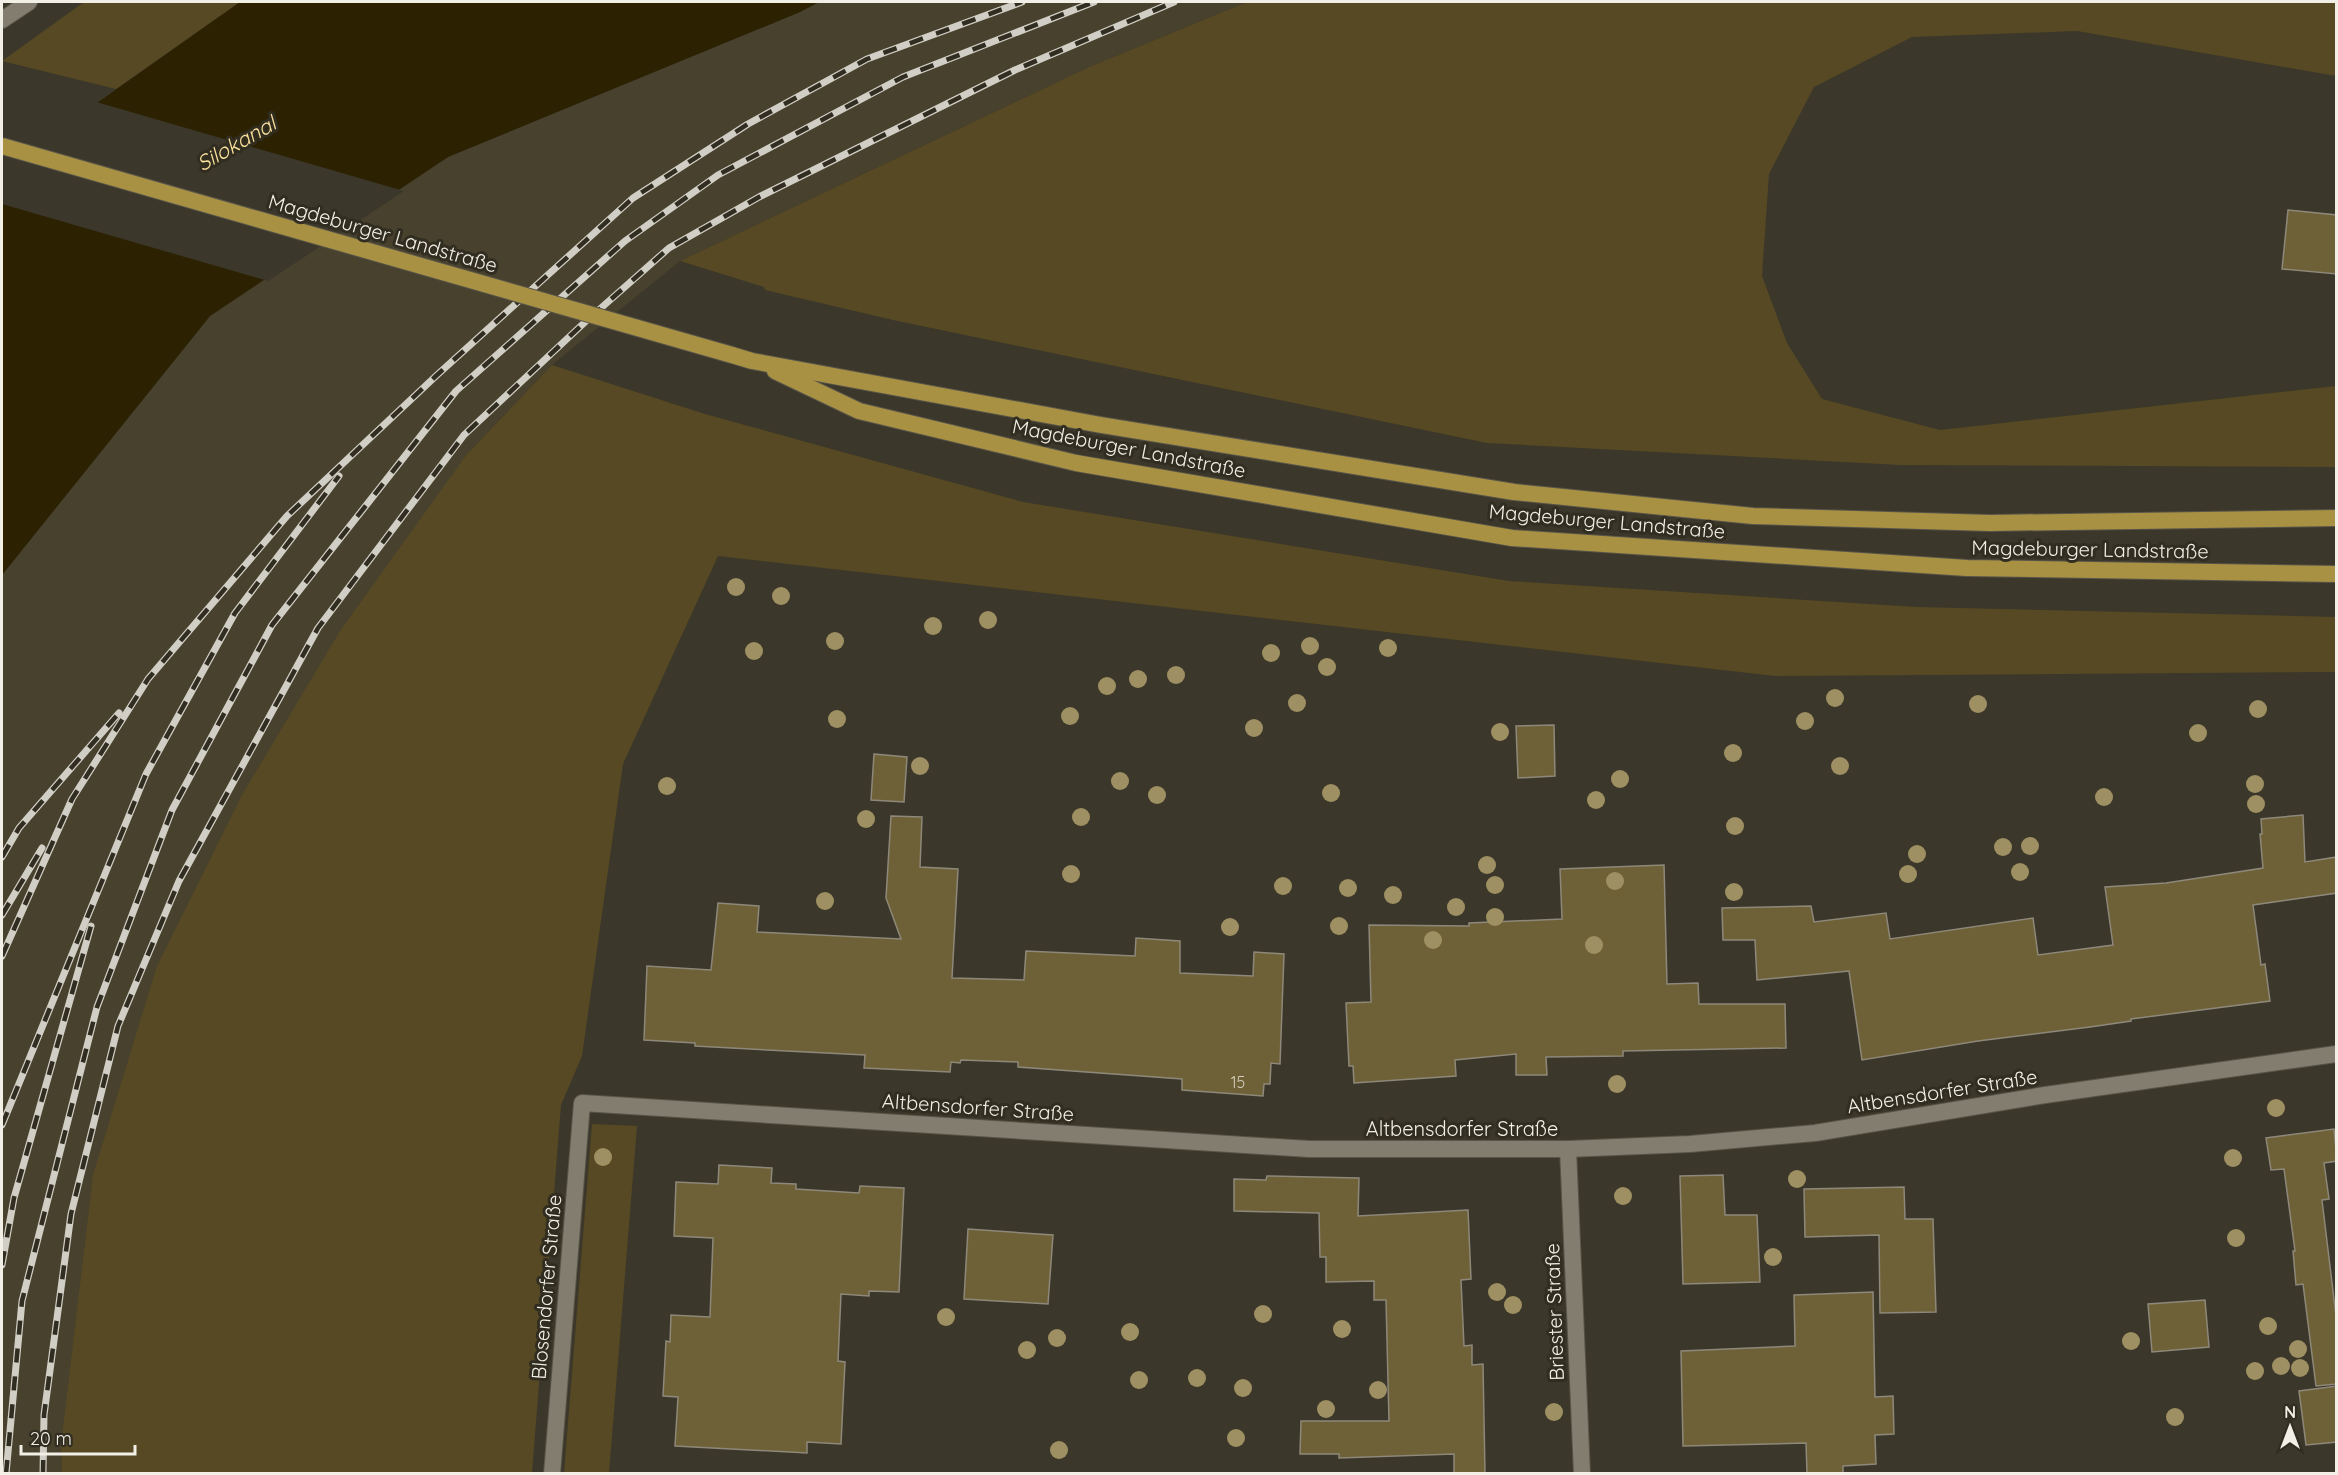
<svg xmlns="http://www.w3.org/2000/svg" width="2338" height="1475" viewBox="0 0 2338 1475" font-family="Quicksand,sans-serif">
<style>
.built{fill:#47412e}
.green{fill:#564923}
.water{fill:#2c2202}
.pier{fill:#3b372a}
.building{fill:#6f6137;stroke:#8d8879;stroke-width:1.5}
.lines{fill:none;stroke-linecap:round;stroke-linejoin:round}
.minor-casing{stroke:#585449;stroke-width:18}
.tertiary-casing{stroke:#585449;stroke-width:18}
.primary-casing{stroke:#585449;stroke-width:18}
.minor{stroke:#827d6f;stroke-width:16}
.tertiary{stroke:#827d6f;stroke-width:16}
.primary{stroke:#a89143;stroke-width:16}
.rail-casing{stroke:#d1cec5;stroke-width:7}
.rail{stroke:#312d20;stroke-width:4.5;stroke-dasharray:14;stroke-linecap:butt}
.primary-bridge-casing{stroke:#585449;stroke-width:18;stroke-linecap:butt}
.primary-bridge{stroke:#a89143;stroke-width:16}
.tree{fill:#9f9063}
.labels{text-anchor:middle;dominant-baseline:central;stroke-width:6;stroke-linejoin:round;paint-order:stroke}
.number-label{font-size:16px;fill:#d1ccbb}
.street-label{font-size:20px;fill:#f2efe7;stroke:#312d20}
.water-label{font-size:21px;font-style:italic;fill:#fbe29c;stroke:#312d20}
</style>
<rect width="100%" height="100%" fill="#3b372a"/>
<!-- built -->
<path class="built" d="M 819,2 L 1247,2 L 1089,67 L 680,261 L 552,365 L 467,454 L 61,1445 L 62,1473 L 2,1474 L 2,575 L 210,316 L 448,157 L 800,12 Z"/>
<!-- green -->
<g class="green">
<path d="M 84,2 L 240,2 L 116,89 L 2,61 Z"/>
<path d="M 1247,2 L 2336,2 L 2336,76 L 2077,31 L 1912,37 L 1814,87 L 1769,174 L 1762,276 L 1787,343 L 1822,399 L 1940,430 L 2336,386 L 2336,467 L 1900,465 L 1487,443 L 893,320 L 765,290 L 764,287 L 680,261 L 1089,67 Z"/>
<path d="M 552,365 L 705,414 L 1023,502 L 1509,581 L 1917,607 L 2336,617 L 2336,672 L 1775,676 L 718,556 L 623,764 L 582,1056 L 561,1105 L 532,1473 L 62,1473 L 61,1445 L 93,1175 L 157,966 L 242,795 L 340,631 L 467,454 Z"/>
<path d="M 592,1124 L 637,1126 L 609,1473 L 564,1473 Z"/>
</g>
<!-- water -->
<path class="water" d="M 240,2 L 819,2 L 800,12 L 448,157 L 210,316 L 2,575 L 2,170 Z"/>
<!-- pier -->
<path class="pier" d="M 93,101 L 404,191 L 268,281 L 2,204 L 2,166 Z"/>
<!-- building -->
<g class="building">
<path d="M 2288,210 L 2337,215 L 2337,274 L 2282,269 Z"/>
<path d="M 1554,725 L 1555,776 L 1518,778 L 1516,726 Z"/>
<path d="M 874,754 L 907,757 L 904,802 L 871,800 Z"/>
<path d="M 2303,815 L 2305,862 L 2337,857 L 2337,893 L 2253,905 L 2261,965 L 2265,964 L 2270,1001 L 2131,1019 L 2131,1021 L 2090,1027 L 1978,1041 L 1862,1060 L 1849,971 L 1757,980 L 1755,940 L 1723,940 L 1722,908 L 1811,906 L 1814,922 L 1886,913 L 1890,939 L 2033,918 L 2038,955 L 2113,945 L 2105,887 L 2166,883 L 2263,868 L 2260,834 L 2262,834 L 2261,819 Z"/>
<path d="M 891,816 L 922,817 L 920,867 L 958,869 L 952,978 L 1024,980 L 1026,951 L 1135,956 L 1136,938 L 1180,941 L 1180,973 L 1253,976 L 1254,952 L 1284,954 L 1280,1064 L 1271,1063 L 1270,1084 L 1264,1084 L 1263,1096 L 1182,1090 L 1182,1079 L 1018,1067 L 1018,1062 L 961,1060 L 960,1063 L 951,1062 L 950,1072 L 864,1068 L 865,1055 L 750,1049 L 695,1046 L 695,1043 L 644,1040 L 647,966 L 711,970 L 718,903 L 759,906 L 757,932 L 901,939 L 886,898 Z"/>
<path d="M 1664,865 L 1667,984 L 1698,983 L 1699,1004 L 1785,1004 L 1786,1048 L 1623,1051 L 1623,1056 L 1546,1057 L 1547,1075 L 1516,1075 L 1516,1054 L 1455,1060 L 1456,1076 L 1354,1083 L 1353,1066 L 1349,1066 L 1346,1003 L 1371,1002 L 1369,925 L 1469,926 L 1469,923 L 1562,919 L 1560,869 Z"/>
<path d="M 2334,1129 L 2337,1161 L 2324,1163 L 2329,1199 L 2322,1200 L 2337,1324 L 2337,1384 L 2316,1386 L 2303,1284 L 2296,1285 L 2293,1251 L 2295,1251 L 2284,1169 L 2271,1170 L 2266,1138 Z"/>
<path d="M 719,1165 L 772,1168 L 771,1183 L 796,1184 L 796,1189 L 859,1193 L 860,1186 L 904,1188 L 899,1292 L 869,1291 L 869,1296 L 841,1294 L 838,1361 L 845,1362 L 841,1444 L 807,1442 L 807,1453 L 675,1446 L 678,1397 L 663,1396 L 666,1341 L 670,1342 L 671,1315 L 710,1317 L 713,1238 L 674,1236 L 676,1182 L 718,1184 Z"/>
<path d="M 1723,1175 L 1725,1215 L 1757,1215 L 1760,1282 L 1683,1284 L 1680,1176 Z"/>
<path d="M 1267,1176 L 1359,1178 L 1358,1216 L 1468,1210 L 1471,1279 L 1461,1280 L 1464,1346 L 1472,1345 L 1472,1365 L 1483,1364 L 1485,1473 L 1454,1473 L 1454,1454 L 1339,1458 L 1339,1454 L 1300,1454 L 1301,1421 L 1389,1421 L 1386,1300 L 1374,1300 L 1374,1281 L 1326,1282 L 1326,1257 L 1320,1257 L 1319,1213 L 1234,1211 L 1234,1179 L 1266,1180 Z"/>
<path d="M 1904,1187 L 1905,1219 L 1933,1219 L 1936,1312 L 1880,1313 L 1879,1235 L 1805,1237 L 1804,1189 Z"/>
<path d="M 968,1229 L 1053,1235 L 1048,1304 L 964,1299 Z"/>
<path d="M 1873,1292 L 1875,1397 L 1893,1396 L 1894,1434 L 1875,1435 L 1876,1464 L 1843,1466 L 1843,1473 L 1807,1473 L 1806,1443 L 1683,1446 L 1681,1351 L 1795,1346 L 1794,1295 Z"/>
<path d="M 2205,1300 L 2209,1347 L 2152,1352 L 2148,1304 Z"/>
<path d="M 2337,1386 L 2337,1442 L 2306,1445 L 2299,1391 Z"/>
</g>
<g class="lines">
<defs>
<g id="minor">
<path d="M 1568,1149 L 1582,1474"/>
<path d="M 552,1474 L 582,1103 L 1309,1149 L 1568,1149 L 1690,1144 L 1815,1133 L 2045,1095 L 2336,1054"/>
</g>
<path id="tertiary" d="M 2,20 L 29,2"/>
<g id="primary">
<path d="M 732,355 L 752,361 L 1101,425 L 1514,492 L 1753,516 L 1990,523 L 2336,518"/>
<path d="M 775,371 L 859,411 L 1076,463 L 1512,538 L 1967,568 L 2336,574"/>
</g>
</defs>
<!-- minor casing -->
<use href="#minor" class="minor-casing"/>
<!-- tertiary casing -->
<use href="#tertiary" class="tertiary-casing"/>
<!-- primary casing -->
<use href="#primary" class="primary-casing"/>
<!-- minor -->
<use href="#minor" class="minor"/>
<!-- tertiary -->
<use href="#tertiary" class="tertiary"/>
<!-- primary -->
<use href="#primary" class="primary"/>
<defs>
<g id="rail">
<path d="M 2,857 L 19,828 L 119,713"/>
<path d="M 2,915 L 42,848"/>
<path d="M 2,956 L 72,799 L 148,679 L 287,516 L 437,375 L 633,198 L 748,124 L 867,59 L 1022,2"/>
<path d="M 2,1125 L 146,774 L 235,613 L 339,476"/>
<path d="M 2,1265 L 14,1198 L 91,926"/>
<path d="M 6,1474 L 22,1301 L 97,1007 L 172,810 L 272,625 L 456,391 L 625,241 L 718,175 L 903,77 L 1094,2"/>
<path d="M 43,1474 L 44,1415 L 71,1214 L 118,1026 L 179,881 L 318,628 L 464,435 L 584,323 L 669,248 L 759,197 L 1015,70 L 1174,2"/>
</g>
</defs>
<!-- rail casing -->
<use href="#rail" class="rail-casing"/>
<!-- rail -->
<use href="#rail" class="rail"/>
<defs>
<path id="primary-bridge" d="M 2,146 L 732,355"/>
</defs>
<!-- primary-bridge casing -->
<use href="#primary-bridge" class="primary-bridge-casing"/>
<!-- primary-bridge -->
<use href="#primary-bridge" class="primary-bridge"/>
</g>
<!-- trees -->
<g class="tree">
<circle cx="736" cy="587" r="9"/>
<circle cx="781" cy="596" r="9"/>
<circle cx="988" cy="620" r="9"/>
<circle cx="933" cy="626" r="9"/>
<circle cx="835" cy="641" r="9"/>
<circle cx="1310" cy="646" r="9"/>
<circle cx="1388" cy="648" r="9"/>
<circle cx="754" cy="651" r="9"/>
<circle cx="1271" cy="653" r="9"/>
<circle cx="1327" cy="667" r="9"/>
<circle cx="1176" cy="675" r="9"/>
<circle cx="1138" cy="679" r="9"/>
<circle cx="1107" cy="686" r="9"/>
<circle cx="1835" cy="698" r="9"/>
<circle cx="1297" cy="703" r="9"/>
<circle cx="1978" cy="704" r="9"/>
<circle cx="2258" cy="709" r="9"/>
<circle cx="1070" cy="716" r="9"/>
<circle cx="837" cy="719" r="9"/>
<circle cx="1805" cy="721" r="9"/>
<circle cx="1254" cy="728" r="9"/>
<circle cx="1500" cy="732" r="9"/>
<circle cx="2198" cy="733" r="9"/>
<circle cx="1733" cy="753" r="9"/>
<circle cx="920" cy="766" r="9"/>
<circle cx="1840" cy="766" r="9"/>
<circle cx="1620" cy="779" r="9"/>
<circle cx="1120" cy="781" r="9"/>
<circle cx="2255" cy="784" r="9"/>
<circle cx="667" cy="786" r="9"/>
<circle cx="1331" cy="793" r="9"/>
<circle cx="1157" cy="795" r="9"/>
<circle cx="2104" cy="797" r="9"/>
<circle cx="1596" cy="800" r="9"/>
<circle cx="2256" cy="804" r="9"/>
<circle cx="1081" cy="817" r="9"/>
<circle cx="866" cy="819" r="9"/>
<circle cx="1735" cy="826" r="9"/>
<circle cx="2030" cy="846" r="9"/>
<circle cx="2003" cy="847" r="9"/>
<circle cx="1917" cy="854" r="9"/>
<circle cx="1487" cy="865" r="9"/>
<circle cx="2020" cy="872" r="9"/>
<circle cx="1071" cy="874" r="9"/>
<circle cx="1908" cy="874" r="9"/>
<circle cx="1615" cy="881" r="9"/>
<circle cx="1495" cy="885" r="9"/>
<circle cx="1283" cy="886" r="9"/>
<circle cx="1348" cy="888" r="9"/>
<circle cx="1734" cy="892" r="9"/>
<circle cx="1393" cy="895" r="9"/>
<circle cx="825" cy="901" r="9"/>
<circle cx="1456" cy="907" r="9"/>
<circle cx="1495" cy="917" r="9"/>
<circle cx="1339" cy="926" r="9"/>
<circle cx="1230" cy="927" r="9"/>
<circle cx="1433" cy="940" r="9"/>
<circle cx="1594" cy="945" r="9"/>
<circle cx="1617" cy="1084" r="9"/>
<circle cx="2276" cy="1108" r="9"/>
<circle cx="603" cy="1157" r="9"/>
<circle cx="2233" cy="1158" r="9"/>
<circle cx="1797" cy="1179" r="9"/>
<circle cx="1623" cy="1196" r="9"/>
<circle cx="2236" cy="1238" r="9"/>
<circle cx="1773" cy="1257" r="9"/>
<circle cx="1497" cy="1292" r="9"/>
<circle cx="1513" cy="1305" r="9"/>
<circle cx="1263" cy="1314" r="9"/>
<circle cx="946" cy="1317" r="9"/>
<circle cx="2268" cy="1326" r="9"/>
<circle cx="1342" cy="1329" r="9"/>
<circle cx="1130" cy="1332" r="9"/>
<circle cx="1057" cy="1338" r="9"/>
<circle cx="2131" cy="1341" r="9"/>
<circle cx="2298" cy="1349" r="9"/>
<circle cx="1027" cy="1350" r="9"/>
<circle cx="2281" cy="1366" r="9"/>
<circle cx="2300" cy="1368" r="9"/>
<circle cx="2255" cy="1371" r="9"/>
<circle cx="1197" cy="1378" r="9"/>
<circle cx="1139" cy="1380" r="9"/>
<circle cx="1243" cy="1388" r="9"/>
<circle cx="1378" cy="1390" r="9"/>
<circle cx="1326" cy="1409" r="9"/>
<circle cx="1554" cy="1412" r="9"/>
<circle cx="2175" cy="1417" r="9"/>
<circle cx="1236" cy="1438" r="9"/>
<circle cx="1059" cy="1450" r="9"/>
</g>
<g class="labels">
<!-- number labels -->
<g class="number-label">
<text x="1238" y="1082">15</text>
</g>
<!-- street labels -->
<g class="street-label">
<text transform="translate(383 233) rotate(16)">Magdeburger Landstraße</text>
<text transform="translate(1129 448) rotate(11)">Magdeburger Landstraße</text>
<text transform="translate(1607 521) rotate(5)">Magdeburger Landstraße</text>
<text transform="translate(2090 549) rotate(1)">Magdeburger Landstraße</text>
<text transform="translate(1942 1091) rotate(-9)">Altbensdorfer Straße</text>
<text transform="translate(978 1107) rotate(4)">Altbensdorfer Straße</text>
<text x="1462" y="1128">Altbensdorfer Straße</text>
<text transform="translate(546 1287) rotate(-85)">Blosendorfer Straße</text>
<text transform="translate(1554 1312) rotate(-92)">Briester Straße</text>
</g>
<!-- water labels -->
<g class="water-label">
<text transform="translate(236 143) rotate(-30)">Silokanal</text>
</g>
</g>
<!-- border -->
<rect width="2338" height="1475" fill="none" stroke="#f2efe7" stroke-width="6"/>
<!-- north arrow -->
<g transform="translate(2290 1427)" stroke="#312d20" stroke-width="4.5" paint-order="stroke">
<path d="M0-4.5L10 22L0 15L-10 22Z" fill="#f2efe7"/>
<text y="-9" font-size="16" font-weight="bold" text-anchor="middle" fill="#f2efe7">N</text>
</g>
<!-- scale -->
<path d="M21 1445v9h114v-9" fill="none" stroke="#f2efe7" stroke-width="3"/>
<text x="30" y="1445" font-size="18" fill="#f2efe7" stroke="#312d20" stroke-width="4.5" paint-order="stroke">20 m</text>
</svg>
